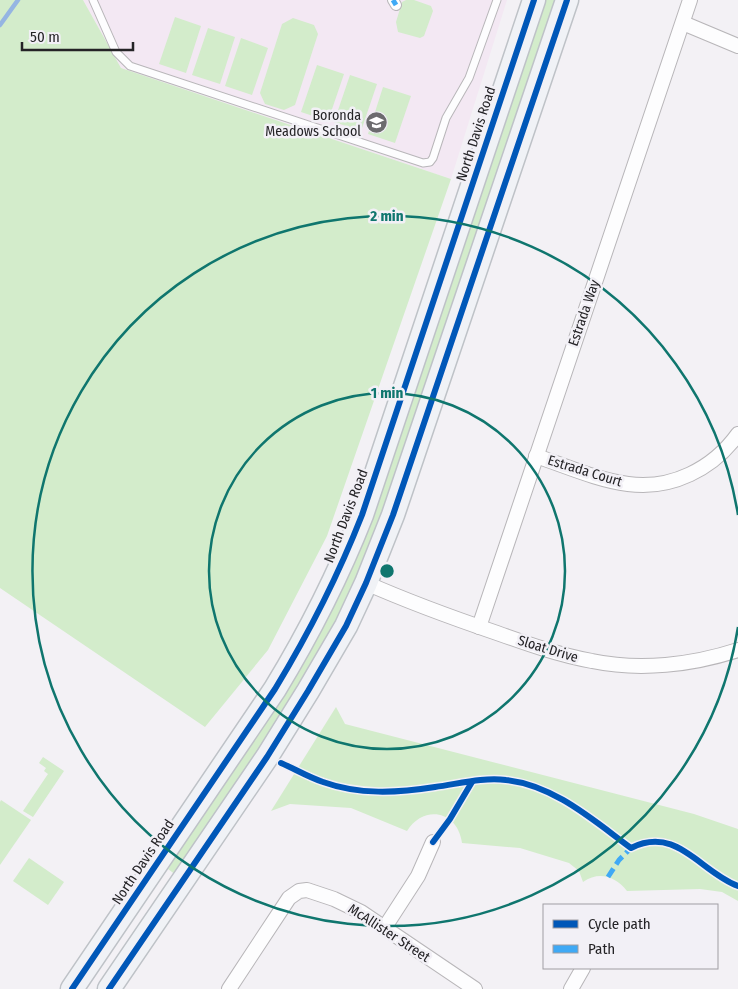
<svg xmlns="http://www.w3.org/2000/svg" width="738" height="989" viewBox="0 0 738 989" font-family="'Fira Sans Condensed',sans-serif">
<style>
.education{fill:#f3e8f3}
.green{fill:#d3eccb}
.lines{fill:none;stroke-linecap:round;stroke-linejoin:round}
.stream{stroke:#95b5e2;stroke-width:4.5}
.service-casing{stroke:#b8b6b9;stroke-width:9}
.pedestrian-casing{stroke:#b8b6b9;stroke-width:12}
.minor-casing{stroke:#b8b6b9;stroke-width:16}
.trunk-casing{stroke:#bec2c7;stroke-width:25}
.service{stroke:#fdfdfe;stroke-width:7}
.pedestrian{stroke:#fdfdfe;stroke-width:10}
.minor{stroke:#fdfdfe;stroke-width:14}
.trunk{stroke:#f0f2f6;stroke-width:22}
.quiet{stroke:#3fa9f5;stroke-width:5;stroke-dasharray:10 5;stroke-linecap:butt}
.cycleway-casing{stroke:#f2f0f6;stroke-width:9}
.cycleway{stroke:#0057b8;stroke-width:6}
.ring{fill:none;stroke:#0f766e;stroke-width:2.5}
.labels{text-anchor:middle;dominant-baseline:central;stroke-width:5;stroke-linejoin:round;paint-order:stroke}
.poi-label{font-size:14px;fill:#242326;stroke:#f2f0f6;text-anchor:end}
.street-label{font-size:14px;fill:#242326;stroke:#f2f0f6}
.centre{fill:#0f766e;stroke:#f2f0f6;stroke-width:2.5}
.ring-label{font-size:15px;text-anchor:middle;font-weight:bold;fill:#0f766e;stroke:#f2f0f6;stroke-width:5;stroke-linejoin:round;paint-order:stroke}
</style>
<rect width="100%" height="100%" fill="#f3f1f5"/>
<!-- education -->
<path class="education" d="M 83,0 L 507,0 L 451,179 L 121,68 Z"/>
<!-- green -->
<g class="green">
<path d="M 0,0 L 83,0 L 121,68 L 451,179 L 327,536 L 268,650 L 205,727 L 0,588 Z"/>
<path d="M 406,0 L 414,0 L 431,6 L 433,11 L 424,36 L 420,38 L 398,32 L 396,22 L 402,2 Z"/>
<path d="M 545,0 L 558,0 L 366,560 L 315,665 L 176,875 L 168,869 L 319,634 Z"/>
<path d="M 175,17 L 201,26 L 186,73 L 159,64 Z"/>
<path d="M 293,18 L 314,25 L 318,34 L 295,105 L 284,110 L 265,104 L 260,93 L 282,24 Z"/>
<path d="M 208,28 L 235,37 L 220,84 L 192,75 Z"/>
<path d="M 241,38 L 268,48 L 252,95 L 225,86 Z"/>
<path d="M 317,65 L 344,74 L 328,121 L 301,112 Z"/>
<path d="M 350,75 L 377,84 L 361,131 L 334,122 Z"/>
<path d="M 383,87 L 411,96 L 395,143 L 368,134 Z"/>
<path d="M 336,707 L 345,724 L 694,814 L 738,829 L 738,901 L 722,892 L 700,889 L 627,891 C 615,876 599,871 583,882 L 579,871 L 569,863 L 520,848 L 462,843 C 458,811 424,804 407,831 L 351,808 L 290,804 L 271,811 Z"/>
<path d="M 43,757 L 64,771 L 33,817 L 23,811 L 48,774 L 44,771 L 46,768 L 39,763 Z"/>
<path d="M 1,800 L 31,820 L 0,865 L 0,802 Z"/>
<path d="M 29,858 L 64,882 L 48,905 L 13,881 Z"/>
</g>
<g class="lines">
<!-- stream -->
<path class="stream" d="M 0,25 L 18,0"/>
<defs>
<path id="service" d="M 93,0 L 116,52 L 130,66 L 423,163 L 430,162 L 433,158 L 446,118 L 469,78 L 497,0"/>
<path id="pedestrian" d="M 393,0 L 396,5"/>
<g id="minor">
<path d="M 683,23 L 738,46"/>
<path d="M 536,456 C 566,466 597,480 628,484 C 671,490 713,469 738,434"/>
<path d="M 366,583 C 409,602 453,618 497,633 C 528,644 559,655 592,661 C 640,671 692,665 738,650"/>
<path d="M 479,627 L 690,0"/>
<path d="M 385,927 L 418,876 L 433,842"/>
<path d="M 229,989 L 289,898 L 299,891 L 307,890 L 334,899 L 361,912 L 475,989"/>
<path d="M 571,989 L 583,968"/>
</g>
<g id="trunk">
<path d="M 72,989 L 275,689 C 309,633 338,576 362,515 L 534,0"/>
<path d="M 109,989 L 267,757 L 308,691 L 346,626 L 366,583 L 393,515 L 567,0"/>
</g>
</defs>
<!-- service casing -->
<use href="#service" class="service-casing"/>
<!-- pedestrian casing -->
<use href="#pedestrian" class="pedestrian-casing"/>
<!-- minor casing -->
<use href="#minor" class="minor-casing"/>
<!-- trunk casing -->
<use href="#trunk" class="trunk-casing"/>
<!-- service -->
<use href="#service" class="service"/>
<!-- pedestrian -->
<use href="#pedestrian" class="pedestrian"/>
<!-- minor -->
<use href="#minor" class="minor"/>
<!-- trunk -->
<use href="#trunk" class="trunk"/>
<!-- quiet -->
<g class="quiet">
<path d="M 393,0 L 396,5"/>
<path d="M 608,877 L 619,860 L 631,848"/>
</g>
<defs>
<g id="cycleway">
<path d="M 281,763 C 295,769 308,777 323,782 C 359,795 397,793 435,787 C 458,784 483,777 506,780 C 554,785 594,821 631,848 C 677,825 700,872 738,886"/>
<path d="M 433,842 L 450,819 L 472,782"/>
<path d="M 72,989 L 275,689 C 309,633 338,576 362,515 L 534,0"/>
<path d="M 109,989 L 267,757 L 308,691 L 346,626 L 366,583 L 393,515 L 567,0"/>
</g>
</defs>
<!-- cycleway casing -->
<use href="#cycleway" class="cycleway-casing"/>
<!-- cycleway -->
<use href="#cycleway" class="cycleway"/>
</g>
<!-- distance rings -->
<g class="ring">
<circle cx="387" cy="571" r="178"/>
<path d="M738 627A355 355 0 1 1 738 515"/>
</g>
<!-- icons -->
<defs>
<symbol id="school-disc" viewBox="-11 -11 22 22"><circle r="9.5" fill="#6c6b6e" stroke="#f2f0f6"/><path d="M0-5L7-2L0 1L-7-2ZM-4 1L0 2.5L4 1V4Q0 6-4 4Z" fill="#fff"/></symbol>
</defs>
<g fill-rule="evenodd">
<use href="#school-disc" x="364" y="110" width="25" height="25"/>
</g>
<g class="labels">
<!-- poi labels -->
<g class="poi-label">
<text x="361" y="115">Boronda<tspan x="361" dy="16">Meadows School</tspan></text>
</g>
<!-- street labels -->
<g class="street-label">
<text transform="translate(476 134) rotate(-72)">North Davis Road</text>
<text transform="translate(584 313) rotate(-71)">Estrada Way</text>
<text transform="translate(585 471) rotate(17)">Estrada Court</text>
<text transform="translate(346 516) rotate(-69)">North Davis Road</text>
<text transform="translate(548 649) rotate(17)">Sloat Drive</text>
<text transform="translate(143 862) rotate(-56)">North Davis Road</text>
<text transform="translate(389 933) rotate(33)">McAllister Street</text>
</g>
</g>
<circle cx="387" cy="571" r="8" class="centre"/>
<g class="ring-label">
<text x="387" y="221">2 min</text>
<text x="387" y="398">1 min</text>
</g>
<!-- legend -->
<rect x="543" y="904" width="175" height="65" fill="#f2f0f6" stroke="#a09ea3"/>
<rect x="553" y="920" width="25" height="8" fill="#0057b8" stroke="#a09ea3"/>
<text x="588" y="929" font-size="15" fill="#242326">Cycle path</text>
<rect x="553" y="945" width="25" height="8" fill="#3fa9f5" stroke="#a09ea3"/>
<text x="588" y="954" font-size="15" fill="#242326">Path</text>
<!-- scale -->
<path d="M22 42v8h111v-8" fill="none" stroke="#242326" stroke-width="2.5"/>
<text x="30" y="42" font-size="15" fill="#242326" stroke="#f2f0f6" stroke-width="4" paint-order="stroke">50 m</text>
</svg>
